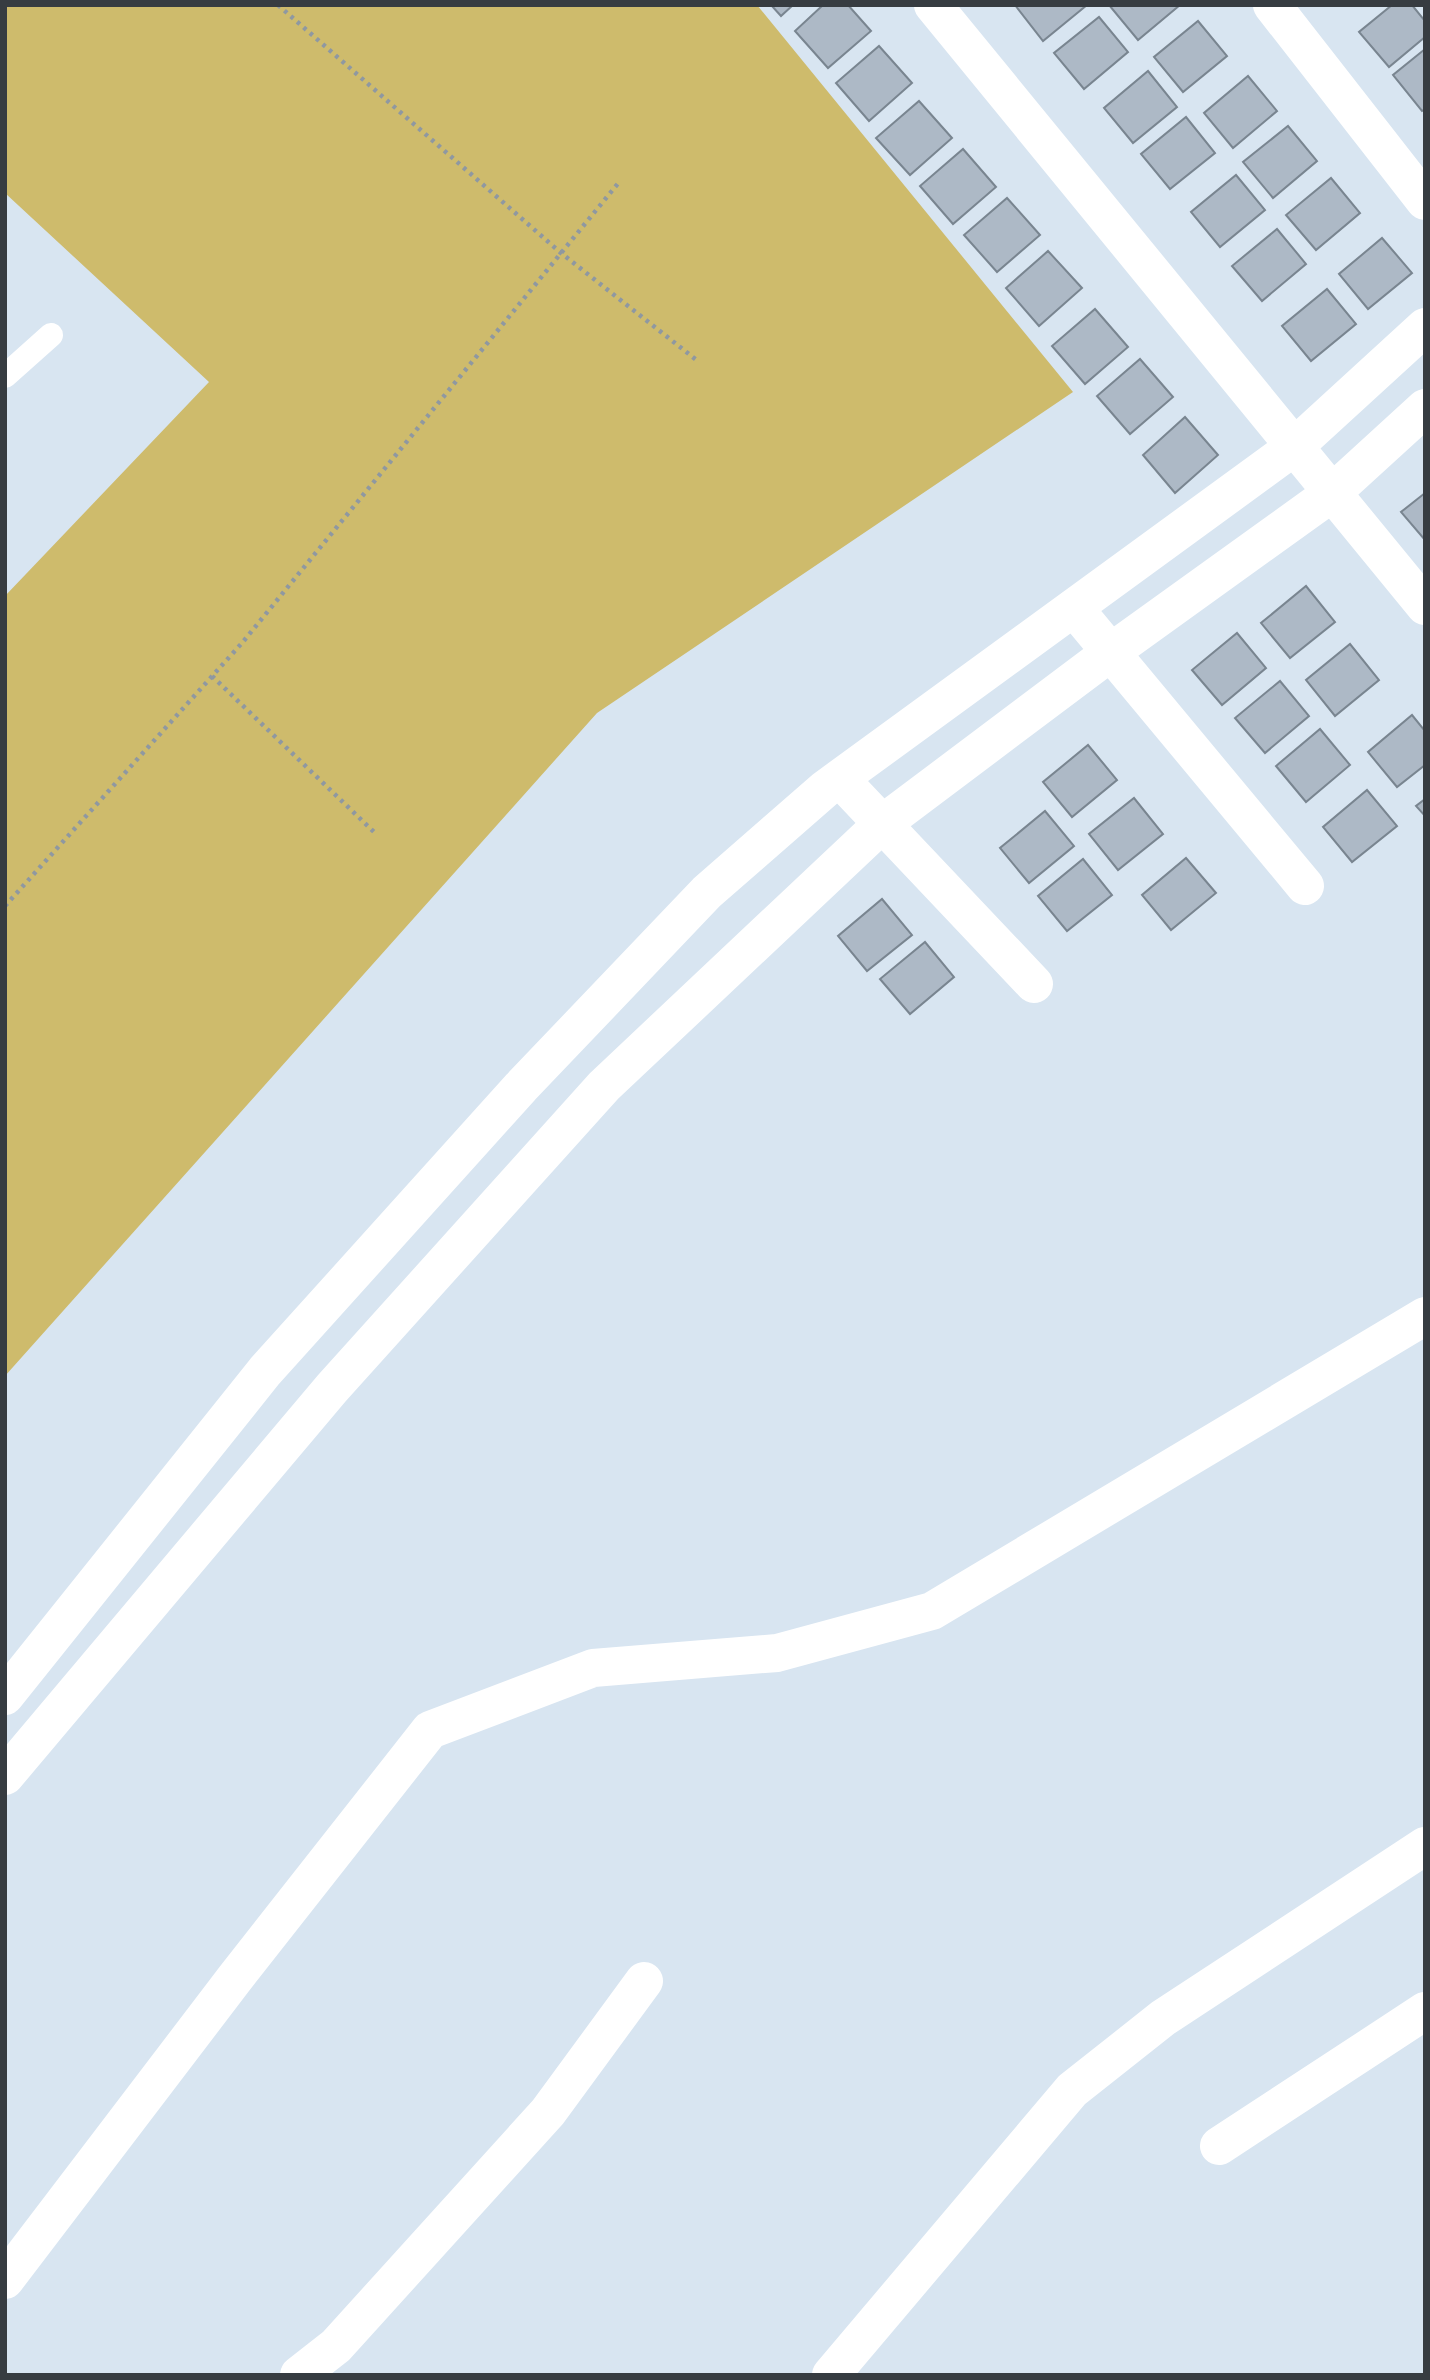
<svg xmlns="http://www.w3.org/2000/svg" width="1430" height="2380" viewBox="0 0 1430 2380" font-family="'Public Sans',sans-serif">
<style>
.green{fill:#cebb6c}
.building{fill:#adb9c6;stroke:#798590;stroke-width:2}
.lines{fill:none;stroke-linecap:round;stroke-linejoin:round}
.path{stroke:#8f98a1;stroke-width:4.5;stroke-dasharray:3.5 5;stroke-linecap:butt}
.lane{stroke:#fff;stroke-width:24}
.street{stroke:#fff;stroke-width:38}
</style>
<rect width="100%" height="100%" fill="#d8e5f1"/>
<!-- green -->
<path class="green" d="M 5,5 L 757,5 L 1073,392 L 597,713 L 5,1376 L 5,596 L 209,382 L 5,193 Z"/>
<!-- building -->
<g class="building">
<path d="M 771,5 L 793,5 L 781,16 Z"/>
<path d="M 823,5 L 848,5 L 871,31 L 828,68 L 795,31 Z"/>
<path d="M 1015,5 L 1087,5 L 1043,41 Z"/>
<path d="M 1109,5 L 1180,5 L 1138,40 Z"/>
<path d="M 1392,5 L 1412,5 L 1425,21 L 1425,37 L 1389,67 L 1359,32 Z"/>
<path d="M 1099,17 L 1128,52 L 1084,89 L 1054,53 Z"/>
<path d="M 1198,21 L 1227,56 L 1183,92 L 1154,57 Z"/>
<path d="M 879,46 L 912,83 L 869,121 L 836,83 Z"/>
<path d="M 1425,49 L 1425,109 L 1422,111 L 1393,75 Z"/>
<path d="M 1148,71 L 1177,107 L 1133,143 L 1104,108 Z"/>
<path d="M 1248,76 L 1277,111 L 1233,148 L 1204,113 Z"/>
<path d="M 919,101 L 952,138 L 910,175 L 876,138 Z"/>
<path d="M 1186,117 L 1215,153 L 1170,189 L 1141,154 Z"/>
<path d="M 1288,126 L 1317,161 L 1273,198 L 1243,162 Z"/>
<path d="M 963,149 L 996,187 L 953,224 L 920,186 Z"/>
<path d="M 1236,175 L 1265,210 L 1220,247 L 1191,212 Z"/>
<path d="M 1331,178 L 1360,213 L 1316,250 L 1286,215 Z"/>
<path d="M 1007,198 L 1040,235 L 997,272 L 964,235 Z"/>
<path d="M 1277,229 L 1306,264 L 1262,301 L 1232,266 Z"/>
<path d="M 1382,238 L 1412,273 L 1368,309 L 1339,274 Z"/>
<path d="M 1048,251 L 1082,288 L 1039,326 L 1006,288 Z"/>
<path d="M 1327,289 L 1356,324 L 1311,361 L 1282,326 Z"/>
<path d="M 1095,309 L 1128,347 L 1085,384 L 1052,346 Z"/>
<path d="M 1140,359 L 1173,397 L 1130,434 L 1097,396 Z"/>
<path d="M 1185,417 L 1218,455 L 1175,493 L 1143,455 Z"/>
<path d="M 1425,493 L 1425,540 L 1401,512 Z"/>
<path d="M 1306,586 L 1335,622 L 1290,658 L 1261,623 Z"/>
<path d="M 1237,633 L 1266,668 L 1222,705 L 1192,670 Z"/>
<path d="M 1350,644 L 1379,680 L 1335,716 L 1306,680 Z"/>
<path d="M 1280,681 L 1309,716 L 1265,753 L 1235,718 Z"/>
<path d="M 1412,715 L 1425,731 L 1425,765 L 1397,787 L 1368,752 Z"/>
<path d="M 1320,729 L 1350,765 L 1306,802 L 1276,766 Z"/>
<path d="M 1088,745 L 1117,780 L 1072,817 L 1043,782 Z"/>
<path d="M 1367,790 L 1397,826 L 1352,862 L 1323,827 Z"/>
<path d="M 1134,798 L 1163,834 L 1118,870 L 1089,834 Z"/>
<path d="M 1425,799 L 1425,816 L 1416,806 Z"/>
<path d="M 1045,811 L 1074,846 L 1029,883 L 1000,848 Z"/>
<path d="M 1186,858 L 1216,893 L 1171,930 L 1142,895 Z"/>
<path d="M 1083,859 L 1112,895 L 1067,931 L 1038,896 Z"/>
<path d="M 882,899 L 912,935 L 867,971 L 838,936 Z"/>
<path d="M 925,942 L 954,977 L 910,1014 L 880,979 Z"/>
</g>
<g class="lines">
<!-- path -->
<g class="path">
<path d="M 278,5 L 561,253 L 699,362"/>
<path d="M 212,676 L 374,832"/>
<path d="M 5,906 L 242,643 L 620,181"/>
</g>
<!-- lane -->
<path class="lane" d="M 5,376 L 51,335"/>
<!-- street -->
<g class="street">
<path d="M 933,5 L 1425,606"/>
<path d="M 1272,5 L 1425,201"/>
<path d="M 1074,608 L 1305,886"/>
<path d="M 840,779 L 1034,984"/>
<path d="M 5,1696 L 265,1371 L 521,1087 L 707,892 L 825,789 L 1294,447 L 1425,327"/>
<path d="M 5,1776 L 332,1388 L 604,1086 L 882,824 L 1111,652 L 1332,493 L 1425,408"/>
<path d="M 1219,2146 L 1425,2011"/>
<path d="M 5,2280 L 235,1978 L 430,1730 L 593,1668 L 777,1653 L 932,1611 L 1425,1316"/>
<path d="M 299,2375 L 336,2346 L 548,2112 L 644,1981"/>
<path d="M 831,2375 L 1072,2090 L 1163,2018 L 1425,1846"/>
</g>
</g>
<!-- border -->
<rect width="1430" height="2380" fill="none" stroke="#373c41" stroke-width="14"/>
</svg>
